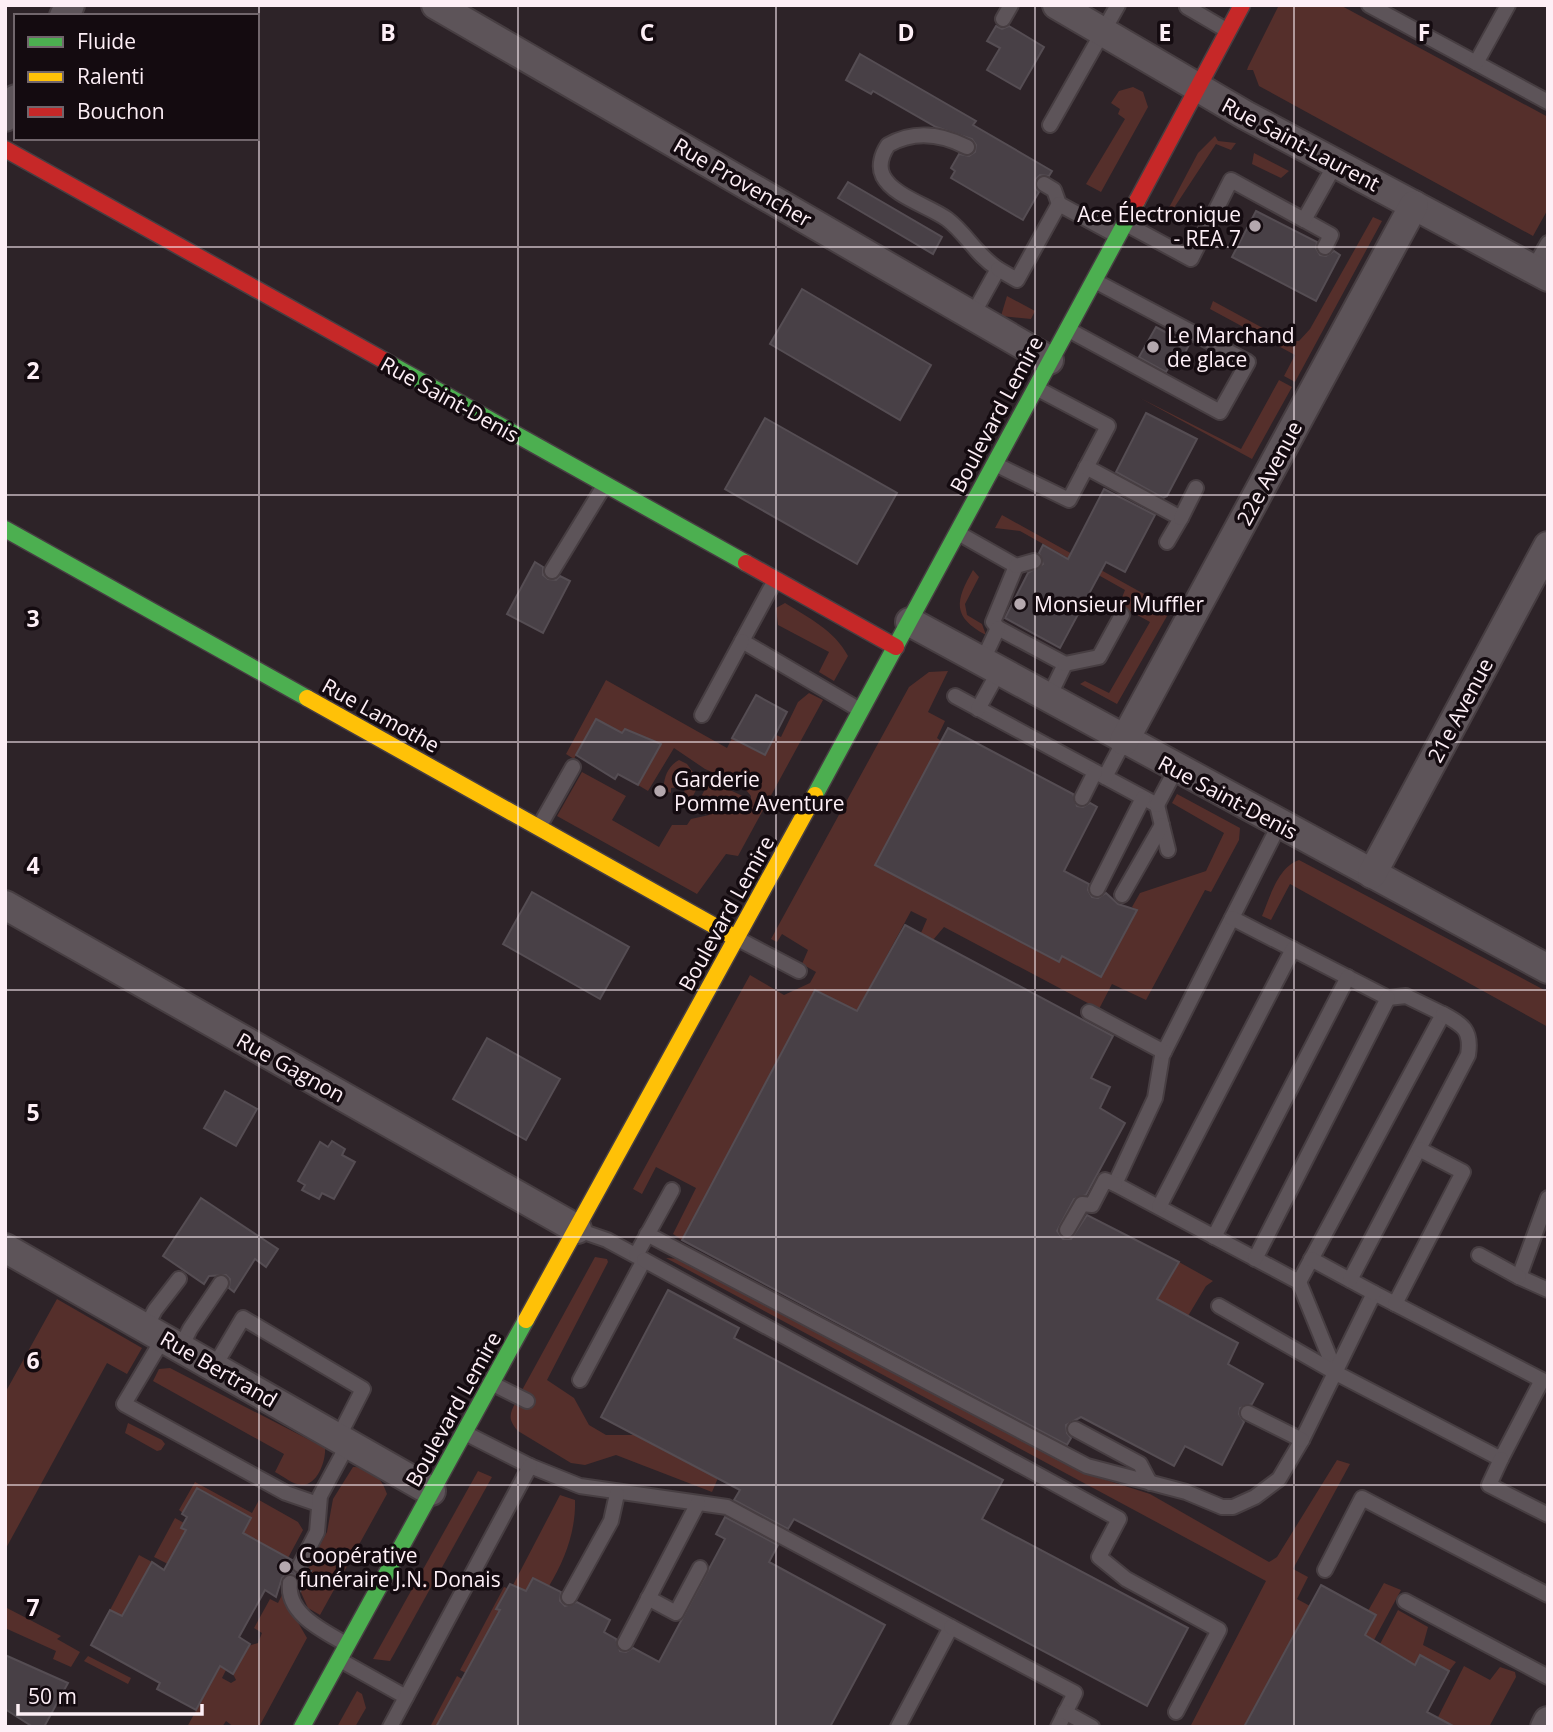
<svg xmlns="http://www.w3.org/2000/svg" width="1553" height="1732" viewBox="0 0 1553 1732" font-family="'Open Sans',sans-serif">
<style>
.green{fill:#552f2b}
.building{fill:#484046;stroke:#554d53;stroke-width:2}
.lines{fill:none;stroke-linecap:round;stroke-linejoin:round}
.lane-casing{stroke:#473e42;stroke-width:18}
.street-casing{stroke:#473e42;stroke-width:32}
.fast-casing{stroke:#473e42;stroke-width:19}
.slow-casing{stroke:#473e42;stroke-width:19}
.jam-casing{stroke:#473e42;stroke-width:19}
.lane{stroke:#5d5459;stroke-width:14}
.street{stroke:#5d5459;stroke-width:28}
.fast{stroke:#4caf50;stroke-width:16}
.slow{stroke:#ffc107;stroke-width:16}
.jam{stroke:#c62828;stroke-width:16}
.grid{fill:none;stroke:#fdeff6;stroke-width:2;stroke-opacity:0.55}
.poi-dot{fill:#b4a8ae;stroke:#140b10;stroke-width:2.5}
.labels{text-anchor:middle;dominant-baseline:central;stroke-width:7;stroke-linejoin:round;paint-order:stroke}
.street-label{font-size:21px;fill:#fdeff6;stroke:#140b10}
.poi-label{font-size:21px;fill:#fdeff6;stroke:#140b10;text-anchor:start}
.grid-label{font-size:23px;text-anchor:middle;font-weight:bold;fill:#fdeff6;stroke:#140b10;stroke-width:7;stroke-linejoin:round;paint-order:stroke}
</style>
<rect width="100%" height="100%" fill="#2d2328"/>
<!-- green -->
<g class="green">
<path d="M 1279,5 L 1340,5 L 1548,117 L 1548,209 L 1533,236 L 1259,86 L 1253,70 L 1247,70 L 1248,67 Z"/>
<path d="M 1133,87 L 1143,92 L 1148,107 L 1101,192 L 1086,184 L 1125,119 L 1118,114 L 1120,109 L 1111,103 L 1119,91 Z"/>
<path d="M 1215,136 L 1218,141 L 1236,143 L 1231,150 L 1216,144 L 1166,220 L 1163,219 L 1198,153 Z"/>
<path d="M 1254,153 L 1289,171 L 1281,178 L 1252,164 Z"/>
<path d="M 1373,217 L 1382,221 L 1295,382 L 1284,376 L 1295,355 L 1210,309 L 1213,301 L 1287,341 L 1299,341 L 1310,329 Z"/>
<path d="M 1007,296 L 1035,311 L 1031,319 L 1001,316 Z"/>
<path d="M 1279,380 L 1292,387 L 1252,459 L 1140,398 L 1241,449 Z"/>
<path d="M 1002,515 L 1171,609 L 1117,704 L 1080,684 L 1085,681 L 1109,693 L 1150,622 L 1119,605 L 1125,590 L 1020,531 L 995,528 Z"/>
<path d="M 973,570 L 979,577 L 965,604 L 967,615 L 982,624 L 986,635 C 952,617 955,601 973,570 Z"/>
<path d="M 785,603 C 809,618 834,630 848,656 L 834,681 L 819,672 L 829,652 L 778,625 L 776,608 Z"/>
<path d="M 948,671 L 928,712 L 945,721 L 937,738 L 941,741 L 876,865 L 1058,962 L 1062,956 L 1101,977 L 1136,910 L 1132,907 L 1140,893 L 1206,871 L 1224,833 L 1172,803 L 1177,794 L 1240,828 L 1239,840 L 1211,892 L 1205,890 L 1146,1000 L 1112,984 L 1099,1009 L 944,927 L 933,940 L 921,933 L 927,919 L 911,911 L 857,1011 L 814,991 L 682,1240 L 673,1234 L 696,1188 L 656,1167 L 642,1194 L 633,1189 L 750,975 L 784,995 L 810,983 L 816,972 L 802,964 L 808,950 L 782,934 L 777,942 L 771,939 L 909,687 L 929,672 Z"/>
<path d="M 606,680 L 727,748 L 732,738 L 764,755 L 776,735 L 781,737 L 798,702 L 809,693 L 823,700 L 738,856 L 726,854 L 697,894 L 557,816 L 582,772 L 626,796 L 612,820 L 659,847 L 672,825 L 687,825 L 691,819 L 709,815 L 706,810 L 696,807 L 708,783 L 713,782 L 751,800 L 751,796 L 742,785 L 705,769 L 674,748 L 648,791 L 638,785 L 660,744 L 625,729 L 622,733 L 596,719 L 574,759 L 566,754 Z"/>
<path d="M 679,760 L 687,764 L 700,782 L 690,802 L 685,801 L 684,787 L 671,788 L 671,793 L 664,790 C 663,778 668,766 679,760 Z"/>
<path d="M 1299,860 L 1548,992 L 1548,1027 L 1290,884 L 1271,920 L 1262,916 C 1270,897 1278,867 1299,860 Z"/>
<path d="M 595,1257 L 607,1259 L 608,1262 L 547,1380 L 574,1398 L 589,1425 L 606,1435 L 636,1435 L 718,1478 L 712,1492 L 616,1455 L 585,1465 L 571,1463 L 518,1431 C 508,1420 509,1414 516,1402 L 528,1408 L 533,1400 L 521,1392 Z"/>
<path d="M 666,1258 L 680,1259 L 1081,1472 L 1150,1494 L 1269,1562 L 1277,1557 L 1337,1460 L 1350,1464 L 1293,1569 L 1308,1577 L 1297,1599 L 1310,1606 L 1245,1727 L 1190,1727 L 1266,1581 Z"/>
<path d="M 1179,1262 L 1213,1281 L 1206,1286 L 1188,1316 L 1157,1299 Z"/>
<path d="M 57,1299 L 142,1348 L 127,1374 L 107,1363 L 5,1550 L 5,1393 Z"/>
<path d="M 170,1368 L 325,1448 C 326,1460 318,1485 302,1485 C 293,1485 283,1476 275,1472 L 284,1454 L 153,1381 L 159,1369 Z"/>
<path d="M 128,1423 L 162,1440 L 165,1444 L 161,1450 L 157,1451 L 125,1433 Z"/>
<path d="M 353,1467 C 370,1466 382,1478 387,1494 L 320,1615 L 308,1608 L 299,1588 L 302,1589 L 311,1572 L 307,1569 L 327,1532 L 333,1499 Z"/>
<path d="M 478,1471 L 492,1477 L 394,1654 L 390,1661 L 373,1659 Z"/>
<path d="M 195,1482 L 252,1513 L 259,1500 L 298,1522 L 303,1530 L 288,1558 L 243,1533 L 251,1518 L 198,1488 L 183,1513 L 179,1510 Z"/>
<path d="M 560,1495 L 575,1500 C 576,1530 565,1560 549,1586 L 533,1578 L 525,1592 L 513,1585 Z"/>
<path d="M 175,1518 L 184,1523 L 181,1528 L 191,1533 L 168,1564 L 154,1557 Z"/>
<path d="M 139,1555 L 152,1562 L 122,1616 L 110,1610 Z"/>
<path d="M 1384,1583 L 1401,1590 L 1374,1640 L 1365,1636 L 1376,1616 L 1368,1611 Z"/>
<path d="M 504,1587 L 507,1588 L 497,1608 L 500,1610 L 466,1673 L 460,1670 Z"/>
<path d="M 282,1595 L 307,1638 L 259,1727 L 234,1727 L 226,1721 L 222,1727 L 187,1727 L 220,1667 L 226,1670 L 222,1678 L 231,1683 L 236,1680 L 233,1674 L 248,1646 L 258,1643 L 262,1633 L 254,1628 L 270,1599 L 278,1603 Z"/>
<path d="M 5,1607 L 61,1636 L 57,1639 L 80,1652 L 71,1667 L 53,1659 L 56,1651 L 5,1628 Z"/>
<path d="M 1398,1610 L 1428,1627 L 1423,1645 L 1456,1662 L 1449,1671 L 1420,1655 L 1409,1674 L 1379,1658 L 1385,1647 L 1380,1644 Z"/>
<path d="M 88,1656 L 131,1678 L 128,1684 L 84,1661 Z"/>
<path d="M 1464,1666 L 1490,1680 L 1500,1667 L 1515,1672 L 1516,1677 L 1489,1727 L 1453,1727 L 1437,1719 Z"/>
<path d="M 457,1676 L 462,1679 L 436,1727 L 430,1727 Z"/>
<path d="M 357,1691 L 362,1694 L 366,1708 L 355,1727 L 337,1727 Z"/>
</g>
<!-- building -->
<g class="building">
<path d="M 996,26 L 1002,29 L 1009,26 L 1044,47 L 1020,89 L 987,70 L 1000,48 L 987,41 Z"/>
<path d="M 860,54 L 976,121 L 973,125 L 1052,171 L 1049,176 L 1040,175 L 1035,180 L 1035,188 L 1039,192 L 1023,220 L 951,178 L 955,171 L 951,168 L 959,154 L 969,156 L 975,152 L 976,145 L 972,139 L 936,127 L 873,91 L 871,94 L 846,80 Z"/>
<path d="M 848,182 L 942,237 L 933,254 L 838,198 Z"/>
<path d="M 1256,211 L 1317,242 L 1316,248 L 1320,255 L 1326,256 L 1334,251 L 1340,255 L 1316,301 L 1232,257 Z"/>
<path d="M 802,289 L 931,365 L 900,420 L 770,344 Z"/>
<path d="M 1156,327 L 1189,345 L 1178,366 L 1171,363 L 1166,372 L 1139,357 Z"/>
<path d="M 1146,413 L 1197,439 L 1167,496 L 1163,498 L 1116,472 Z"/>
<path d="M 765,418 L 897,493 L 857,564 L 725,489 Z"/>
<path d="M 1104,489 L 1155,515 L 1125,572 L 1106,562 L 1060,648 L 1005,618 L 1028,573 L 1043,564 L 1039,553 L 1043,545 L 1068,559 Z"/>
<path d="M 535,562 L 543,567 L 543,575 L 548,579 L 556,580 L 560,576 L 570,581 L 543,633 L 507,614 Z"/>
<path d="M 756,695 L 787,712 L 765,755 L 732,738 Z"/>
<path d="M 596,719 L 622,733 L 625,729 L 661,744 L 638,785 L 618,774 L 615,779 L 576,755 Z"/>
<path d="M 948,728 L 1073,794 L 1077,806 L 1083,807 L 1090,803 L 1097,807 L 1064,871 L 1089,884 L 1088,890 L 1092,897 L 1098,898 L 1106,893 L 1118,904 L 1137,910 L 1101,977 L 1062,956 L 1059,962 L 875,865 Z"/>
<path d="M 532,892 L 629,947 L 600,999 L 503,944 Z"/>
<path d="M 905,925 L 1113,1036 L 1091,1078 L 1110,1087 L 1100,1108 L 1125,1123 L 1086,1195 L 1074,1199 L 1057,1231 L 1063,1239 L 1071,1239 L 1087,1215 L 1179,1262 L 1157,1299 L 1238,1343 L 1228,1364 L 1263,1384 L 1252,1404 L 1240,1408 L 1239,1414 L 1244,1422 L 1222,1465 L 1185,1446 L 1174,1466 L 1081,1417 L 1066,1425 L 1067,1433 L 1071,1438 L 1067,1445 L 682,1240 L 815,990 L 857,1011 Z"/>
<path d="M 487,1038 L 560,1079 L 526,1140 L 453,1099 Z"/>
<path d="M 225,1091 L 257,1109 L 236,1146 L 204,1128 Z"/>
<path d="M 332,1141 L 345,1149 L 342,1155 L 355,1162 L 334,1199 L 322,1193 L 319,1199 L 302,1190 L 305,1185 L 298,1181 L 320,1142 L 328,1147 Z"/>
<path d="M 201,1198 L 278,1249 L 266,1267 L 255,1259 L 234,1292 L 229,1288 L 230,1279 L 226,1275 L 209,1276 L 204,1284 L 163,1256 Z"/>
<path d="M 668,1290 L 739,1328 L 734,1338 L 1003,1480 L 982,1519 L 1188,1628 L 1147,1706 L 794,1519 L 788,1529 L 734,1500 L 740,1490 L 601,1417 Z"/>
<path d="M 197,1488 L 251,1518 L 243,1533 L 292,1560 L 290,1566 L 295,1573 L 311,1571 L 301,1590 L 298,1577 L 290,1573 L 282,1578 L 276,1597 L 265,1590 L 239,1637 L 250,1644 L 233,1674 L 220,1666 L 196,1710 L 157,1689 L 160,1683 L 91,1645 L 110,1610 L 122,1616 L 152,1562 L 164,1570 L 186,1530 L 181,1528 L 187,1517 L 182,1514 Z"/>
<path d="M 725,1517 L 778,1545 L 769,1562 L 885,1625 L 830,1727 L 436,1727 L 500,1610 L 496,1609 L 510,1584 L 526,1591 L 533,1578 L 561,1592 L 560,1601 L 565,1606 L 577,1602 L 610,1620 L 604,1632 L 616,1639 L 620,1651 L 626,1652 L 633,1648 L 659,1662 L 725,1539 L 716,1534 Z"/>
<path d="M 1321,1585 L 1376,1615 L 1365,1635 L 1415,1665 L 1420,1655 L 1449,1671 L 1427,1712 L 1455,1727 L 1244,1727 Z"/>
<path d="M 5,1655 L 68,1683 L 44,1727 L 33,1727 L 5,1709 Z"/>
</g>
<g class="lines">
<defs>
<g id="lane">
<path d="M 1369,5 L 1548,102"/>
<path d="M 1187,7 L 1228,31"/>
<path d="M 1003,19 L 1011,5"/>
<path d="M 1476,63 L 1508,5"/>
<path d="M 1050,125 L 1118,5"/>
<path d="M 967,147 C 942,134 914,130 888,145 C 882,154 878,166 883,176 C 893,196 929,206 947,219 C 967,234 975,254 998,269 L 972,316"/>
<path d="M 1044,184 L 1054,190 L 1059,204"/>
<path d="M 1304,220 L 1331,235 L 1325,247"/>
<path d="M 1126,224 L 1191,259 L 1231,180 L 1304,220 L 1336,163"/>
<path d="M 998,269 L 1017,280 L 1059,204 L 1116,235"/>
<path d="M 1533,269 L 1548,243"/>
<path d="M 1067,329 L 1220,412 L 1248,362 L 1095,281"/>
<path d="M 997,465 L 1069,500 L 1108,426 L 1038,389"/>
<path d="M 1086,467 L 1181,518 L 1167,542"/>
<path d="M 1181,518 L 1196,488"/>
<path d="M 958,533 L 1016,566 L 993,622 L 998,628 L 1065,664 L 1048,699"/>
<path d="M 1016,566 L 1034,561"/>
<path d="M 552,571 L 604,486"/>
<path d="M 774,582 L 742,641 L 860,710"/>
<path d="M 982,662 L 998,628"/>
<path d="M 1065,664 L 1099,657 L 1122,615"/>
<path d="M 955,696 L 1157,805 L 1168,850"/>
<path d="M 978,709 L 999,671"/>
<path d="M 702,715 L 742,641"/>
<path d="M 1105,777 L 1124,741"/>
<path d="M 1082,798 L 1095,772"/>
<path d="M 1157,805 L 1176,769"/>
<path d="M 1279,825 L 1162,1056 L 1155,1098 L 1115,1184 L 1299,1282 L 1336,1373"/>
<path d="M 539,827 L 573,767"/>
<path d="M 1097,889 L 1143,798"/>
<path d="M 1122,895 L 1162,825"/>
<path d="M 1232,918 L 1388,998 L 1406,996 L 1443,1014 L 1299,1282"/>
<path d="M 738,939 L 799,971"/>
<path d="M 1089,1012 L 1164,1052"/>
<path d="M 1548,1198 L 1519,1277 L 1548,1290"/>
<path d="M 1159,1207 L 1293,949"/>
<path d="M 578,1230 L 607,1240 L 644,1260 L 580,1380"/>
<path d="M 1067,1230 L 1082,1204 L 1092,1205 L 1105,1180 L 1115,1184"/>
<path d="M 647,1234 L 1087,1466 L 1186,1492 L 1222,1507 L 1233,1507 L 1255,1497 L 1279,1479 L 1302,1440 L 1374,1293 L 1542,1380 L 1501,1459 L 1336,1373 L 1219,1306"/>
<path d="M 1214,1237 L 1348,977"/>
<path d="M 636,1255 L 672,1190"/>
<path d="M 1479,1255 L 1519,1277"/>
<path d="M 1255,1259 L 1388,998"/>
<path d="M 1311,1259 L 1374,1293"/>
<path d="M 644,1260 L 1119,1519 L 1099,1557 L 1126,1579 L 1219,1630 L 1176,1712"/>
<path d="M 1350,1280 L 1468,1055 C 1472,1030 1463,1025 1443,1014"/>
<path d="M 1395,1304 L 1463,1172 L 1419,1149"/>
<path d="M 146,1327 L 155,1310 L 179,1279"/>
<path d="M 164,1337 L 124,1404 L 286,1493 L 318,1504"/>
<path d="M 181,1347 L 190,1329 L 221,1283"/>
<path d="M 214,1367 L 243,1318 L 363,1389 L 338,1438"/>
<path d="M 491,1383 L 527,1401"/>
<path d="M 1248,1413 L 1302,1440"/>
<path d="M 1075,1429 L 1140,1464 L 1150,1483"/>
<path d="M 465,1433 L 530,1466 L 580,1486 L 727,1507 L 951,1627 L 898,1727"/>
<path d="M 1501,1459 L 1489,1485 L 1548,1515"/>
<path d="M 300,1565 L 317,1532 L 320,1496 L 348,1444"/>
<path d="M 1325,1570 L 1362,1498 L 1548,1595"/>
<path d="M 290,1583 C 286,1614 324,1631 346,1644"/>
<path d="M 569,1597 L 611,1521 L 617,1494"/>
<path d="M 648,1598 L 676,1613 L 700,1568"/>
<path d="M 1405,1601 L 1548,1677"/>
<path d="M 951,1627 L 1075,1693 L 1058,1727"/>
<path d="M 625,1643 L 698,1503"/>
<path d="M 340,1660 L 406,1697"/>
<path d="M 1065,1712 L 1092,1727"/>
<path d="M 390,1727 L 530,1466"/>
</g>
<g id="street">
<path d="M 436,5 L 1049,360"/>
<path d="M 1057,5 L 1245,115 L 1548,277"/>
<path d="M 64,16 L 70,5"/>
<path d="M 5,117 L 16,99"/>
<path d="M 910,622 L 1548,969"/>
<path d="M 1124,741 L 1414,205"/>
<path d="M 1372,874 L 1548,546"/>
<path d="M 5,905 L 577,1229"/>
<path d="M 5,1248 L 431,1491"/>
<path d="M 1545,1727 L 1548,1721"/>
</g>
<g id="fast">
<path d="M 385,361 L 746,563"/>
<path d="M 5,529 L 307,698"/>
<path d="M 815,795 L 1137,201"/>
<path d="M 302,1727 L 526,1320"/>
</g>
<g id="slow">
<path d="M 307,698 L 736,938"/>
<path d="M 526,1320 L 815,795"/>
</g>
<g id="jam">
<path d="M 5,149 L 385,361"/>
<path d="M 1137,201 L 1242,5"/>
<path d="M 746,563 L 896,647"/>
</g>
</defs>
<!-- lane casing -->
<use href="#lane" class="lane-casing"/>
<!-- street casing -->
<use href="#street" class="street-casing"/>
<!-- fast casing -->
<use href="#fast" class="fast-casing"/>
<!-- slow casing -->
<use href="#slow" class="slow-casing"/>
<!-- jam casing -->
<use href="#jam" class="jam-casing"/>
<!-- lane -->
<use href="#lane" class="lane"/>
<!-- street -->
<use href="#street" class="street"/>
<!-- fast -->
<use href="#fast" class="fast"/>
<!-- slow -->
<use href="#slow" class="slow"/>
<!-- jam -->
<use href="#jam" class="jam"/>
</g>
<!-- grid -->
<path class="grid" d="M 259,5 L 259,1727M 518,5 L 518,1727M 776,5 L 776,1727M 1035,5 L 1035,1727M 1294,5 L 1294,1727M 5,247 L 1548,247M 5,495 L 1548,495M 5,742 L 1548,742M 5,990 L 1548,990M 5,1237 L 1548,1237M 5,1485 L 1548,1485"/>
<!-- markers -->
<g class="poi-dot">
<circle cx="1255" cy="226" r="7"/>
<circle cx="1153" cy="347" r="7"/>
<circle cx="1020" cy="604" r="7"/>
<circle cx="660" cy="791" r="7"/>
<circle cx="285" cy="1567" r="7"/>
</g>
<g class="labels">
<!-- street labels -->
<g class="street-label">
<text transform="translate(1301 144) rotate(28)">Rue Saint-Laurent</text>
<text transform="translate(743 182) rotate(30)">Rue Provencher</text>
<text transform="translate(450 399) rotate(29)">Rue Saint-Denis</text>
<text transform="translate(996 414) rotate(-62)">Boulevard Lemire</text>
<text transform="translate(1269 473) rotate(-62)">22e Avenue</text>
<text transform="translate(1460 710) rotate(-62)">21e Avenue</text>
<text transform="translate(381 715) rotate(29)">Rue Lamothe</text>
<text transform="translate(1228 797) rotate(28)">Rue Saint-Denis</text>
<text transform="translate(726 913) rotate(-61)">Boulevard Lemire</text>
<text transform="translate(291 1067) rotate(29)">Rue Gagnon</text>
<text transform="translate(219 1369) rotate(30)">Rue Bertrand</text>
<text transform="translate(453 1409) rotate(-61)">Boulevard Lemire</text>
</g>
<!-- poi labels -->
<g class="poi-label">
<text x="1241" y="214" text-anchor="end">Ace Électronique<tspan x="1241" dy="24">- REA 7</tspan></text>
<text x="1167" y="335">Le Marchand<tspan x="1167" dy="24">de glace</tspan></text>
<text x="1034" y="604">Monsieur Muffler</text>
<text x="674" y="779">Garderie<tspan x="674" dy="24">Pomme Aventure</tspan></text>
<text x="299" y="1555">Coopérative<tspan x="299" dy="24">funéraire J.N. Donais</tspan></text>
</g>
</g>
<g class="grid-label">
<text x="388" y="41">B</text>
<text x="647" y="41">C</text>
<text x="906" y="41">D</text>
<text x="1165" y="41">E</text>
<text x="1424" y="41">F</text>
<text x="33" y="379">2</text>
<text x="33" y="627">3</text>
<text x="33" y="874">4</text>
<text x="33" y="1121">5</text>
<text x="33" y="1369">6</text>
<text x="33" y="1616">7</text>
</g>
<!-- border -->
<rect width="1553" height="1732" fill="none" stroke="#fdeff6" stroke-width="14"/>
<!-- legend -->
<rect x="14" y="14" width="245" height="126" fill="#140b10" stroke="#71666c" stroke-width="2"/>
<rect x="28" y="37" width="35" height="10" fill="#4caf50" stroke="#71666c" stroke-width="2"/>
<text x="77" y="49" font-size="21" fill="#fdeff6">Fluide</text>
<rect x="28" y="72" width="35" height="10" fill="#ffc107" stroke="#71666c" stroke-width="2"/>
<text x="77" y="84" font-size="21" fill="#fdeff6">Ralenti</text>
<rect x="28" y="107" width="35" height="10" fill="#c62828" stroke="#71666c" stroke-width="2"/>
<text x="77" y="119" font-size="21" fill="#fdeff6">Bouchon</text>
<!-- scale -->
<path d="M18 1704v10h184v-10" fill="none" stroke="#fdeff6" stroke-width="3.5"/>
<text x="28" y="1704" font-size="21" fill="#fdeff6" stroke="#140b10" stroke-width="5" paint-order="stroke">50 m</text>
</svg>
